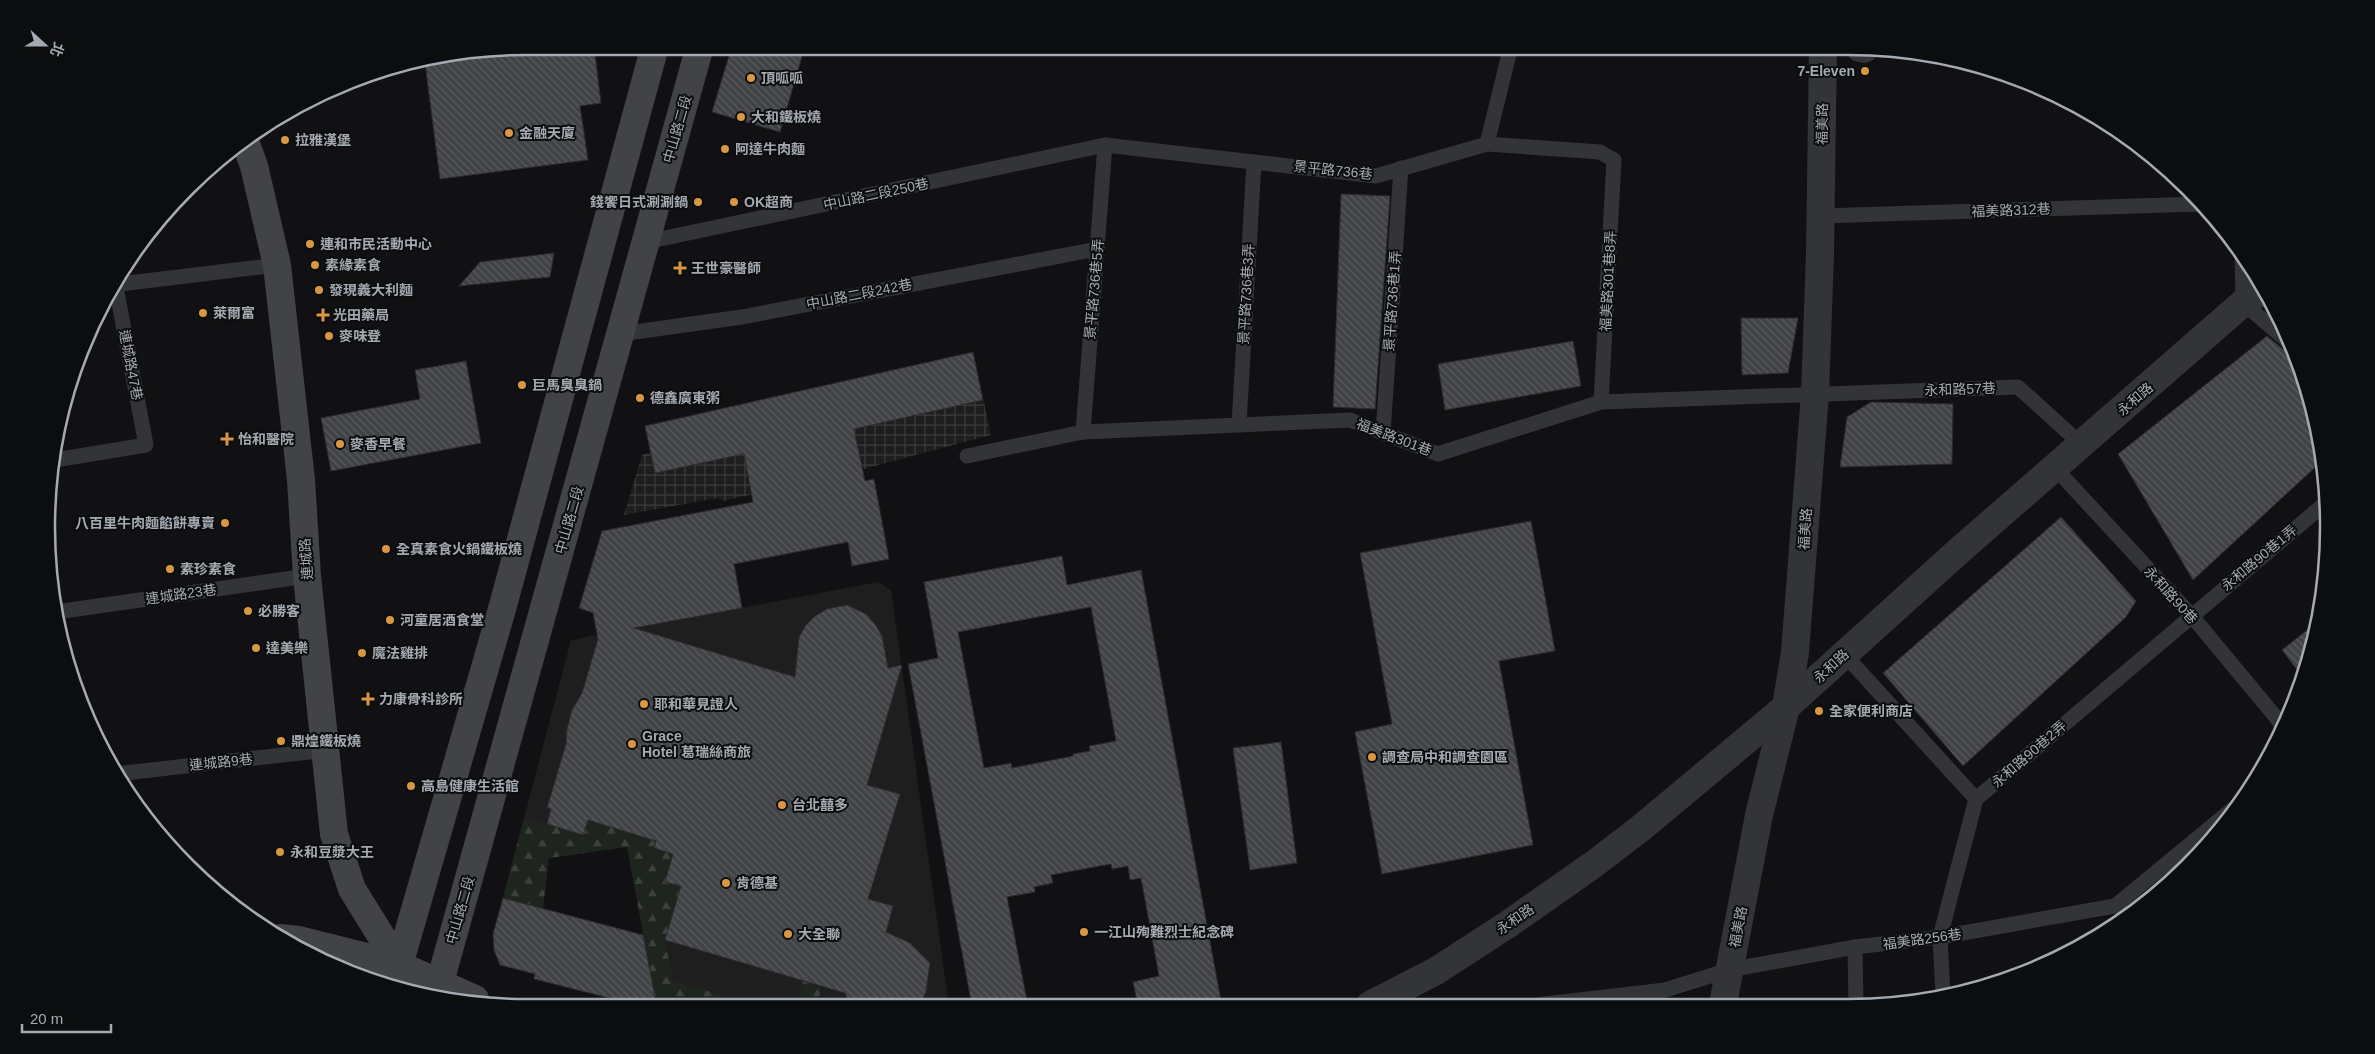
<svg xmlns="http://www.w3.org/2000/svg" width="2375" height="1054" viewBox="0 0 2375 1054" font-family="Helvetica,'Noto Sans TC',sans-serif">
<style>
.built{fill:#1e1e1f}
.industrial{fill:url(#industrial-grid)}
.forest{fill:url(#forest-firs)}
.building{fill:url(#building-back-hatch);stroke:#2c2c2e;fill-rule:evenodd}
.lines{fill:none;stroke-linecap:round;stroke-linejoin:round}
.lane{stroke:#333437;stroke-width:15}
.street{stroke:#333437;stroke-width:28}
.secondary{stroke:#414347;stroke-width:28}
.poi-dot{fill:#da9741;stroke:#0c0d0e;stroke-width:2}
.labels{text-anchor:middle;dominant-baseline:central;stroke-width:4;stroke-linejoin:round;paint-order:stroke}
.poi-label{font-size:14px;font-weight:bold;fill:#a4aab2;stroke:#0c0d0e;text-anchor:start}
.street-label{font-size:14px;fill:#a4aab2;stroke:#0c0d0e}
.rim{fill:none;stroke:#a4aab2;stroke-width:2.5}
</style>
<defs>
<pattern id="industrial-grid" width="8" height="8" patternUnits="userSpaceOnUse" patternTransform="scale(1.25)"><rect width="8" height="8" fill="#1e1e1f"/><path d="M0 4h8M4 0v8" fill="none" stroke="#3c3c3d"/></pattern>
<pattern id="forest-firs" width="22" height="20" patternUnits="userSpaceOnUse" patternTransform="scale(1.25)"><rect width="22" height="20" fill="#1e241e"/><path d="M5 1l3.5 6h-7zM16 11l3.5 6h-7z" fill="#3c413c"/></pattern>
<pattern id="building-back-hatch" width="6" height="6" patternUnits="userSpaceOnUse" patternTransform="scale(1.25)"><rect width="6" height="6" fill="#404245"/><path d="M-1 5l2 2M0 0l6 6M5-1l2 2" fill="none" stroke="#595b5d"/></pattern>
</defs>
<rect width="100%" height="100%" fill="#111113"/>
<!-- built -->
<path class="built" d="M 878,582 L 891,590 L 949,1006 L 657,1007 L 627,847 L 549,858 L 543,908 L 503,898 L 571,640 Z"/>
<!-- industrial -->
<path class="industrial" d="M 973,352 L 991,435 L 863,469 L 724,501 L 717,498 L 624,515 L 642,455 L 651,452 L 645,426 Z"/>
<!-- forest -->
<g class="forest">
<path d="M 524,818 L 583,835 L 588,820 L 656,841 L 654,848 L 673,854 L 665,882 L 681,886 L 665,940 L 673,981 L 725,996 L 721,1007 L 657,1007 L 627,847 L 549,858 L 543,908 L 503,898 Z"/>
<path d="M 803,981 L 822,987 L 816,1007 L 795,1007 Z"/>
</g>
<!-- building -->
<g class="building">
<path d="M 527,46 L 594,46 L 601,103 L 580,106 L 588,160 L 440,179 L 425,63 Z"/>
<path d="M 732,46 L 805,46 L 780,132 L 712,112 Z"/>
<path d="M 1341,194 L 1390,196 L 1375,409 L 1333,407 Z"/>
<path d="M 554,253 L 550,277 L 459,286 L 480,262 Z"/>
<path d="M 1741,318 L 1798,318 L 1788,373 L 1742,375 Z"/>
<path d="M 2267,336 L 2284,350 L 2293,352 L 2312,403 L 2322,461 L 2193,580 L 2118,454 Z"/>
<path d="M 1573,341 L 1581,386 L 1445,410 L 1438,364 Z"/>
<path d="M 973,352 L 983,400 L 854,429 L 865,481 L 874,479 L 889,559 L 852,566 L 848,542 L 734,564 L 742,608 L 634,628 L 795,677 L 799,637 L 806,625 L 815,616 L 827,609 L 847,605 L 866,614 L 875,624 L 882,636 L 888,668 L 902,665 L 867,785 L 900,794 L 868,899 L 893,906 L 886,932 L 910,943 L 930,963 L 926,992 L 919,1007 L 851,1007 L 845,993 L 665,940 L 681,886 L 665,882 L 673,854 L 654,848 L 656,841 L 588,820 L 583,835 L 547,824 L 551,809 L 547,808 L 566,744 L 567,729 L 572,710 L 582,693 L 598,639 L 593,613 L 579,608 L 602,531 L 753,502 L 744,454 L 655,473 L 645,426 Z"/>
<path d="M 466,361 L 481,443 L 331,471 L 321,418 L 420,399 L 415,370 Z"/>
<path d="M 1871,402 L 1953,404 L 1952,464 L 1840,467 L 1847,417 Z"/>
<path d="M 2061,517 L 2136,601 L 2126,617 L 1963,766 L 1883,673 Z"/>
<path d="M 1531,521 L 1555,651 L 1499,661 L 1533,845 L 1382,874 L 1355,732 L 1392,724 L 1360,553 Z"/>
<path d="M 1062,556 L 1067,585 L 1141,570 L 1222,1006 L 1138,1006 L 1133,982 L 1159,976 L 1141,878 L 1130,880 L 1128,866 L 1112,869 L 1111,864 L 1051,875 L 1053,883 L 1034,887 L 1035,892 L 1007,897 L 1028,1006 L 972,1006 L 908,664 L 938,658 L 924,582 ZM 1091,607 L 1116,741 L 1089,746 L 1090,751 L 1073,754 L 1073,756 L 1012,768 L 1011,763 L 984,768 L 958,632 Z"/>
<path d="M 2317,622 L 2309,658 L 2304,679 L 2282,650 Z"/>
<path d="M 1281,742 L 1297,863 L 1250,870 L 1233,748 Z"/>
<path d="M 503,898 L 643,935 L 657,1007 L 645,1007 L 534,979 L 535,974 L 500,965 L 494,950 L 493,934 Z"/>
</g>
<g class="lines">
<!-- lane -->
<g class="lane">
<path d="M 1487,144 L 1600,152 L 1614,160 L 1601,402"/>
<path d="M 1820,216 L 2201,204"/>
<path d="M 646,242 L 1105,145 L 1376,176 L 1487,144 L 1511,46"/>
<path d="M 2242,254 L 2243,303 L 2290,343"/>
<path d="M 112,285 L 277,265"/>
<path d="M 620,334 L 742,317 L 1097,249"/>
<path d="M 1239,425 L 1254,162"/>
<path d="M 1083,432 L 1105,145"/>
<path d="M 1383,433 L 1401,168"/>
<path d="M 967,456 L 1083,432 L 1350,420 L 1438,454 L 1601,402 L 2018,387 L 2082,445"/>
<path d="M 55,460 L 146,445 L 115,282"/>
<path d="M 2055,468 L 2191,615 L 2279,721 L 2281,727"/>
<path d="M 56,612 L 307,576"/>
<path d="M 1844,654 L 1976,799"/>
<path d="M 116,774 L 327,750"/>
<path d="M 1855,947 L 1856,1004"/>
<path d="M 1943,994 L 1940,937 L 1976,799 L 2328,501"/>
<path d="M 1536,1005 L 1665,990 L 1729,970 L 1855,947 L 1940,937 L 2115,906 L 2240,803"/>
</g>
<!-- street -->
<g class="street">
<path d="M 1860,48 L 1864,49"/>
<path d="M 1723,1004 L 1759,815 L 1786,707 L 1795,652 L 1815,394 L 1820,253 L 1823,46"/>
<path d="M 1370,1005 L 1436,971 L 1507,925 L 1594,864 L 1641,828 L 1786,707 L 1961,549 L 2243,303 L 2264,290"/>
</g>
<!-- secondary -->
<g class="secondary">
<path d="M 245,141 L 254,166 L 277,265 L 301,480 L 307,576 L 334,834 L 352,889 L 399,965"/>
<path d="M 280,938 L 299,940 L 399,965 L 475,999"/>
<path d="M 395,986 L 399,965 L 502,609 L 655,46"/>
<path d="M 437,993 L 700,46"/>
</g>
</g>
<!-- markers -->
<g class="poi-dot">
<circle cx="1865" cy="71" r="5"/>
<circle cx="751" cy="78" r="5"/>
<circle cx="741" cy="117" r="5"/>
<circle cx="509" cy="133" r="5"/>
<circle cx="285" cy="140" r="5"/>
<circle cx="725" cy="149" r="5"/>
<circle cx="698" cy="202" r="5"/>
<circle cx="734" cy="202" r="5"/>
<circle cx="310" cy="244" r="5"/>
<circle cx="315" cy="265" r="5"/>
<path d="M677.5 260.5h5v5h5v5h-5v5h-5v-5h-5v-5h5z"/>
<circle cx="319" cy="290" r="5"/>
<circle cx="203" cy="313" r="5"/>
<path d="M320.5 307.5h5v5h5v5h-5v5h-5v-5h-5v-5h5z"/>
<circle cx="329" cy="336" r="5"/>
<circle cx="522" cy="385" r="5"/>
<circle cx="640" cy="398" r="5"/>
<path d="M224.5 431.5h5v5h5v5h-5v5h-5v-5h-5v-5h5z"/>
<circle cx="340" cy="444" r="5"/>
<circle cx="225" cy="523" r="5"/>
<circle cx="386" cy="549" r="5"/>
<circle cx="170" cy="569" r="5"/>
<circle cx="248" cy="611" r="5"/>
<circle cx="390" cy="620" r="5"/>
<circle cx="256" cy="648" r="5"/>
<circle cx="362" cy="653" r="5"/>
<path d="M365.5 691.5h5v5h5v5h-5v5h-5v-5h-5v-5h5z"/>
<circle cx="644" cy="704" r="5"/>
<circle cx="1819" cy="711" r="5"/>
<circle cx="281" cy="741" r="5"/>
<circle cx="632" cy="744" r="5"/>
<circle cx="1372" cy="757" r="5"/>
<circle cx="411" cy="786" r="5"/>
<circle cx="782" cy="805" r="5"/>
<circle cx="280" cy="852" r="5"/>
<circle cx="726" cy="883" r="5"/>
<circle cx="1084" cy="932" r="5"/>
<circle cx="788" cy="934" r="5"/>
</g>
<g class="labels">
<!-- poi labels -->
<g class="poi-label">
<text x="1855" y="71" text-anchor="end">7-Eleven</text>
<text x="761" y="78">頂呱呱</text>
<text x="751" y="117">大和鐵板燒</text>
<text x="519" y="133">金融天廈</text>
<text x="295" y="140">拉雅漢堡</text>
<text x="735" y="149">阿達牛肉麵</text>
<text x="688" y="202" text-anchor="end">錢饗日式涮涮鍋</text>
<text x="744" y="202">OK超商</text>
<text x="320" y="244">連和市民活動中心</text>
<text x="325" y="265">素緣素食</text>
<text x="691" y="268">王世豪醫師</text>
<text x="329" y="290">發現義大利麵</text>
<text x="213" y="313">萊爾富</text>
<text x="333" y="315">光田藥局</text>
<text x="339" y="336">麥味登</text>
<text x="532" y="385">巨馬臭臭鍋</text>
<text x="650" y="398">德鑫廣東粥</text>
<text x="238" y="439">怡和醫院</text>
<text x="350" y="444">麥香早餐</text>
<text x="215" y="523" text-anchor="end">八百里牛肉麵餡餅專賣</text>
<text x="396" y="549">全真素食火鍋鐵板燒</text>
<text x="180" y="569">素珍素食</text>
<text x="258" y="611">必勝客</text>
<text x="400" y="620">河童居酒食堂</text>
<text x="266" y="648">達美樂</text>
<text x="372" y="653">魔法雞排</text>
<text x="379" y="699">力康骨科診所</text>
<text x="654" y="704">耶和華見證人</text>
<text x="1829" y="711">全家便利商店</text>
<text x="642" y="736">Grace<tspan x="642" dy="16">Hotel 葛瑞絲商旅</tspan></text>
<text x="291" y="741">鼎煌鐵板燒</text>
<text x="1382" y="757">調查局中和調查園區</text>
<text x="421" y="786">高島健康生活館</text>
<text x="792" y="805">台北囍多</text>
<text x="290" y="852">永和豆漿大王</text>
<text x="736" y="883">肯德基</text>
<text x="1094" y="932">一江山殉難烈士紀念碑</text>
<text x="798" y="934">大全聯</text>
</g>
<!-- street labels -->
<g class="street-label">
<text transform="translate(1822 124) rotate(-89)">福美路</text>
<text transform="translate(677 129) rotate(-74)">中山路二段</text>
<text transform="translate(1333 170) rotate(6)">景平路736巷</text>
<text transform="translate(876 194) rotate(-12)">中山路二段250巷</text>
<text transform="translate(2011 210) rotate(-2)">福美路312巷</text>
<text transform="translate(1608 281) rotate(-87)">福美路301巷8弄</text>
<text transform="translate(1094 289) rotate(-85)">景平路736巷5弄</text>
<text transform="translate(859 294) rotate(-11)">中山路二段242巷</text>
<text transform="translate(1246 294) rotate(-87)">景平路736巷3弄</text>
<text transform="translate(1392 301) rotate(-86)">景平路736巷1弄</text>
<text transform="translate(131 365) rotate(79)">連城路47巷</text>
<text transform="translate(1960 389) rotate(-2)">永和路57巷</text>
<text transform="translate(2135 399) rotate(-41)">永和路</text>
<text transform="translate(1394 437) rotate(21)">福美路301巷</text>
<text transform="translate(569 520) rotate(-74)">中山路二段</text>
<text transform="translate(1805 529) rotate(-86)">福美路</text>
<text transform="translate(2259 558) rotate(-40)">永和路90巷1弄</text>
<text transform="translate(306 559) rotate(-94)">連城路</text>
<text transform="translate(181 594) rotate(-8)">連城路23巷</text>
<text transform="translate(2171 595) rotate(48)">永和路90巷</text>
<text transform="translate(1831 666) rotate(-43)">永和路</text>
<text transform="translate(2029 754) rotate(-41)">永和路90巷2弄</text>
<text transform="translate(221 762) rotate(-6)">連城路9巷</text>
<text transform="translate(460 910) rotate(-74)">中山路二段</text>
<text transform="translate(1515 919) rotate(-34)">永和路</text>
<text transform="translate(1738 927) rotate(-79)">福美路</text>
<text transform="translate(1922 939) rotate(-8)">福美路256巷</text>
</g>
</g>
<!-- crop -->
<path d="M0 0H2375V1054H0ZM527 55H1848A472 472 0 0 1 2320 527V527A472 472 0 0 1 1848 999H527A472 472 0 0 1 55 527V527A472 472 0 0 1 527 55Z" fill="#0c0d0e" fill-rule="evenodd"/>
<path class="rim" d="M527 55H1848A472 472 0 0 1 2320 527V527A472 472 0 0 1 1848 999H527A472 472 0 0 1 55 527V527A472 472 0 0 1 527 55Z"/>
<!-- north arrow -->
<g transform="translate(45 45) rotate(111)" stroke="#0c0d0e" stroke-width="4" paint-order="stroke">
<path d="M0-4L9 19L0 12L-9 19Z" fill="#a4aab2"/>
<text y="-8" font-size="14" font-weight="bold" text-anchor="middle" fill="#a4aab2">北</text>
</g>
<!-- scale -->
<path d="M22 1024v8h89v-8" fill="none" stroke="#a4aab2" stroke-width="2.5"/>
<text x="30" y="1024" font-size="15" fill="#a4aab2" stroke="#0c0d0e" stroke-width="4" paint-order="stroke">20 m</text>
</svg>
